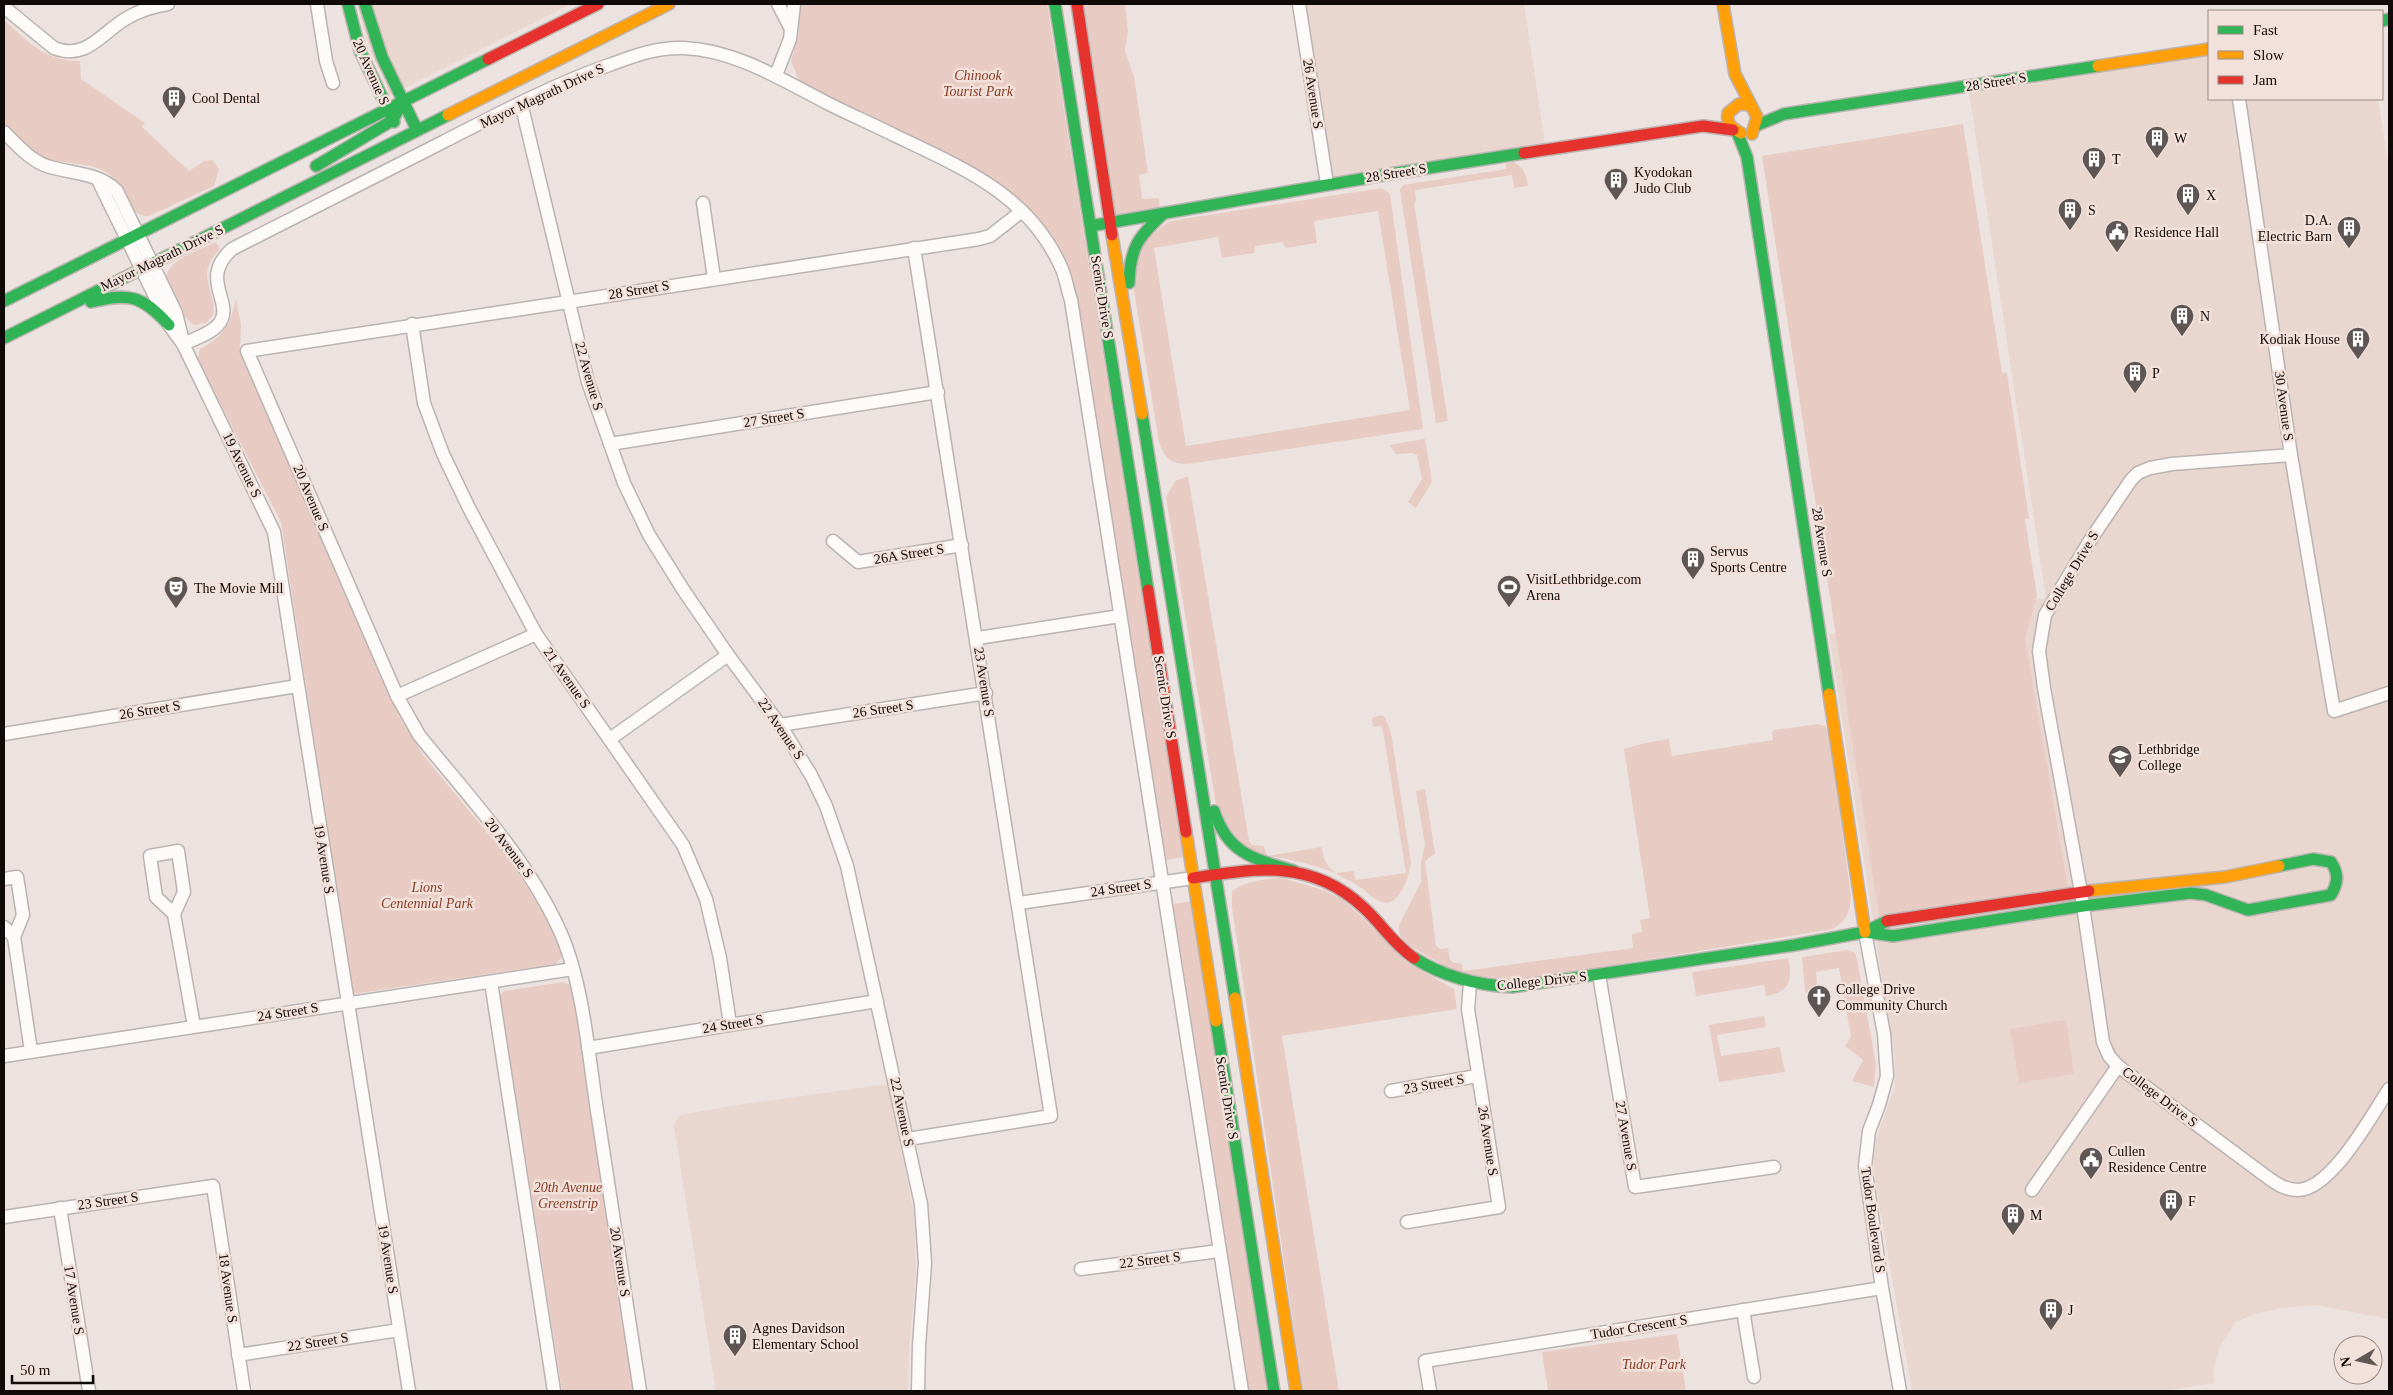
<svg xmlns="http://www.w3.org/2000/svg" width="2393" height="1395" viewBox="0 0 2393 1395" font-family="Georgia,serif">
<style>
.built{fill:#e8d6cf}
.green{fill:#e8ccc3;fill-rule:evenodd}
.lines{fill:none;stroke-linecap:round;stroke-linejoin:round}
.street-casing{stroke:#bab3b1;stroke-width:15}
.fast-casing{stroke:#bab3b1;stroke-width:14}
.slow-casing{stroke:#bab3b1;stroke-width:14}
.jam-casing{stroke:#bab3b1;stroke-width:14}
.street{stroke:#fcfbfa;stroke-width:12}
.fast{stroke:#30b455;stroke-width:11}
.slow{stroke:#ff9f0a;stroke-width:11}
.jam{stroke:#e5322d;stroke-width:11}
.labels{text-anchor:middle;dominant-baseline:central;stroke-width:5;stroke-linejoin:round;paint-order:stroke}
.street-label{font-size:14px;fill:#100a09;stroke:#f2e0da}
.park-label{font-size:14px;font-style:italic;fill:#853c24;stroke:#f2e0da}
.poi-label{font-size:14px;fill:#100a09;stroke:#f2e0da;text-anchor:start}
</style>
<rect width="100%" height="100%" fill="#ece3e0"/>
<!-- built -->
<g class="built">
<path d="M 357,4 L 571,4 L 389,96 L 386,83 L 371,53 Z"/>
<path d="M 1299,4 L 1524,4 L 1546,150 L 1327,184 Z"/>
<path d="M 2209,49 L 2209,99 L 2378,99 L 2389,168 L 2389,1319 L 2316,1305 L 2281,1308 L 2252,1315 L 2236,1322 L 2220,1346 L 2213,1371 L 2215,1383 L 2177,1389 L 2157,1391 L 1912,1391 L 1875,1181 L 1873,1149 L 1895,1086 L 1895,1062 L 1829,634 L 2046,598 L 1968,86 Z"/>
<path d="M 888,1084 L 914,1214 L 916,1275 L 909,1347 L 908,1391 L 716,1391 L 674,1126 L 679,1115 L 738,1105 Z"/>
</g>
<!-- green -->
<g class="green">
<path d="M 799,4 L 1047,4 L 1184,857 L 1166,860 L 1080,315 C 1069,253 1049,223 1001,184 L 799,81 L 791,61 L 799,32 Z"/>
<path d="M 1077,4 L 1125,4 L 1128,32 L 1125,51 L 1134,77 L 1148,173 L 1139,175 L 1142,199 L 1159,198 L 1160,214 L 1110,223 Z"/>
<path d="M 4,20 C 29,42 44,61 80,61 L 81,79 L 145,123 L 142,127 L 189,171 L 204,161 L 213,160 L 219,170 L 214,186 L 149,216 C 124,217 125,184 106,172 C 86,160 59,166 38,155 C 25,147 14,133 4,123 Z"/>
<path d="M 1963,124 L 2002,373 L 2007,373 L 2029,518 L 2025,519 L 2037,596 L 2025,638 L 2068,888 L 1879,916 L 1762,156 Z"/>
<path d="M 1514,162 C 1525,169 1526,174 1528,186 L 1514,188 L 1512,175 L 1415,190 L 1416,201 L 1414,203 L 1448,421 L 1436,423 L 1400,190 L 1403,185 L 1506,169 L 1506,164 Z"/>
<path d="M 1382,188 L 1390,194 L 1423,429 L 1187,464 C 1171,464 1164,457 1159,442 L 1133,285 L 1139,245 L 1168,222 L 1182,219 ZM 1378,211 L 1410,410 L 1186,446 L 1154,248 L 1218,237 L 1222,258 L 1254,253 L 1255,246 L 1282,242 L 1286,248 L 1317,243 L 1314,221 Z"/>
<path d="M 216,242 L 220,249 C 195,275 214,286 214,313 L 206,323 L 194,325 L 184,316 L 166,281 C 165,259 199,251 216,242 Z"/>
<path d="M 236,298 L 241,325 L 240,352 L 399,716 L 423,755 L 509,859 L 546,916 L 561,950 L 561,958 L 556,964 L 353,994 L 281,522 L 198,360 L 200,349 C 226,335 230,326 236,298 Z"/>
<path d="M 1425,439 L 1432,482 L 1416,508 L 1408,502 L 1422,479 L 1417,455 L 1412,453 L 1396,454 L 1389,445 Z"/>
<path d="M 1188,476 L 1249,841 L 1252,845 L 1264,846 L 1267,856 L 1322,847 C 1323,860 1326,865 1336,873 L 1354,871 L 1355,880 L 1406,873 L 1383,731 L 1381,726 L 1373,727 L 1372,718 L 1381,715 L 1385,717 L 1391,733 L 1411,863 C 1408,878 1403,896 1389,903 C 1375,903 1366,890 1354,883 C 1348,879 1341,878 1336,873 C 1321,868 1306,863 1291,860 C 1251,852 1231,857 1217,812 L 1166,497 L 1175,481 Z"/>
<path d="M 1818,724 L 1825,726 L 1829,732 L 1851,896 C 1850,912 1847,920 1833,929 L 1523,980 L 1460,975 L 1405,943 L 1399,933 L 1399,925 L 1421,882 L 1421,862 L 1425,845 L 1416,791 L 1425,789 L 1435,854 L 1425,861 L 1436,946 L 1441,949 L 1448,948 L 1450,960 L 1454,963 L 1461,963 L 1463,971 L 1633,948 L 1632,934 L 1642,932 L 1640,920 L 1650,918 L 1624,749 L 1645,743 L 1669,739 L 1672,756 L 1773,740 L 1772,732 L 1774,730 Z"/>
<path d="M 1282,878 L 1323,890 L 1342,899 L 1362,917 L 1406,962 L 1454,989 L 1457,1009 L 1282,1036 L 1339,1391 L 1303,1391 L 1232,907 L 1232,891 C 1248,880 1264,879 1282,878 Z"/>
<path d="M 1192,901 L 1268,1391 L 1249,1391 L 1173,904 Z"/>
<path d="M 1848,950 L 1855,953 L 1857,959 L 1876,1064 L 1874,1087 L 1852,1081 L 1863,1060 L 1845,1046 L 1851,1037 L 1839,968 L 1816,972 L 1817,983 L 1809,995 L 1805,992 L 1802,957 Z"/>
<path d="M 1788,958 C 1793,978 1790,993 1766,996 L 1764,985 L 1696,996 L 1692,972 Z"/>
<path d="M 563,982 L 569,984 L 572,988 L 634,1391 L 562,1391 L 501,999 L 501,994 L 504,991 Z"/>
<path d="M 1764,1016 L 1766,1027 L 1717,1035 L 1721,1056 L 1780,1047 L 1785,1072 L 1719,1082 L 1709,1025 Z"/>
<path d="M 2066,1020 L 2074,1074 L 2019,1083 L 2010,1029 Z"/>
<path d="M 1677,1334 L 1686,1391 L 1548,1391 L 1542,1352 Z"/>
</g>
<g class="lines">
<defs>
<g id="street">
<path d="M 317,4 L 326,61 L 333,83"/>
<path d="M 778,4 L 790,27"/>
<path d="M 1299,4 L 1327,184"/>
<path d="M 4,7 L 54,48 C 87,61 102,32 127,18 C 139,11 154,6 168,4"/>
<path d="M 776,75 L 790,39 L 794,4"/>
<path d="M 2239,99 L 2291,455 L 2334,711 L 2389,693"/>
<path d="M 521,103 L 588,382 L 624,483 L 649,535 L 684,591 L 728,655 L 780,725 L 811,775 L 826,806 L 847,866 L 921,1204 L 925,1263 L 919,1346 L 918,1391"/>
<path d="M 4,132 C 17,145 30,160 47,166 C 71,174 98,172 117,191 L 176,313 L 182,338"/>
<path d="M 98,180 L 169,325 L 183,344 L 274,532 L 409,1391"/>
<path d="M 703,203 L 714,278"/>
<path d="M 412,324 L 424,403 L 443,454 L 469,508 L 536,634 L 683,845 L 706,899 L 720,958 L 730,1024"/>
<path d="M 183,344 C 194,339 210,334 218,325 C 237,303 197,281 232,249 C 302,213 373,178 443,142 C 498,114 554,84 612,64 C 636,55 658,47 684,48 C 736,50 784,81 829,104 C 851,115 874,125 896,136 C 963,168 1029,195 1061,267 C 1066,277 1067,289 1071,300 L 1242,1391"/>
<path d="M 610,444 L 938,392"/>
<path d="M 2291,455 L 2172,464 L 2150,468 L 2138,473 L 2131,480 L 2089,542 L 2045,615 L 2039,651 L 2044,688 L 2081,892 L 2103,1042 L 2109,1056 L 2118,1066 L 2263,1174 C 2274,1182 2284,1190 2298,1190 C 2332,1189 2371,1116 2389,1089"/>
<path d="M 833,541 L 858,562 L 962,545"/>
<path d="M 978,638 L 1120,616"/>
<path d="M 397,696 L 536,634"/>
<path d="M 780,725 L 986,693"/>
<path d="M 4,734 L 297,686"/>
<path d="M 610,739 L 728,655"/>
<path d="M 4,879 L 17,877 L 23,915 L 14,937 L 31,1051"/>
<path d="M 1019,903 L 1193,878"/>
<path d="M 174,914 L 156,897 L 150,856 L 178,851 L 184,892 L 174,914 L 194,1026"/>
<path d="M 4,927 L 14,937"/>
<path d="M 1865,932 L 1884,1034 L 1887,1076 L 1879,1105 L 1869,1131 L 1865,1166 L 1882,1288 L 1900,1391"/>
<path d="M 1599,975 L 1635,1187 L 1774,1167"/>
<path d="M 491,982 L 554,1391"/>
<path d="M 588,1048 L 877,1001"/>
<path d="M 4,1056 L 573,969"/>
<path d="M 1391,1091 L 1477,1076"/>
<path d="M 908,1139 L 1051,1116 L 914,248"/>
<path d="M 2032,1190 L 2118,1066"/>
<path d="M 60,1208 L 89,1391"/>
<path d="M 4,1217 L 213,1186 L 244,1391"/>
<path d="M 1407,1222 L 1499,1207 L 1468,1009 L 1470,983"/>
<path d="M 1081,1269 L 1219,1251"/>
<path d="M 1743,1310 L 1754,1377"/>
<path d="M 238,1355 L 399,1330"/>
<path d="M 640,1391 C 625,1295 611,1200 596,1104 C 588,1049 582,977 558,927 C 525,856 468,796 419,735 L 397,696 L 247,351 L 979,239 L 990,236 L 1022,211"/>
<path d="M 1430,1391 L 1425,1361 L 1882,1288"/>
</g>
<g id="fast">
<path d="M 348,4 L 360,51 L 394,122"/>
<path d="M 365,4 L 382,57 L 417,130"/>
<path d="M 1055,4 L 1148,590"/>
<path d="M 2382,21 L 2389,19"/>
<path d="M 1755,126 L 1784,114 L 2098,66"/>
<path d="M 1737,132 L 1747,157 L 1829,694"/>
<path d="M 316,166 L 393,120 L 399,108"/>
<path d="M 1096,225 L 1390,174 L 1524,153"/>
<path d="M 1129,283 C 1130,248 1138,237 1163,214"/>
<path d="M 4,301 L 488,59"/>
<path d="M 91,302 C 130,293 141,295 169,325"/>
<path d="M 4,338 L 448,115"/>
<path d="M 1142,414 L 1235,998"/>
<path d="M 1214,811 C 1228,854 1254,859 1294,871"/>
<path d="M 1865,932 L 1893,936 L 2083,906 L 2191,893 L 2206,895 L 2248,910 L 2331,895 C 2338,883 2339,874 2331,862 L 2313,859 L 2279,866"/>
<path d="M 1414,958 C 1444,977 1476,985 1512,987 L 1795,945 L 1865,932 L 1887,921"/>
<path d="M 1216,1021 L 1274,1391"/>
</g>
<g id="slow">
<path d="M 1723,4 L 1735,74 L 1757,117 L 1752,134"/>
<path d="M 2098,66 L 2209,49"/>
<path d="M 448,115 L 669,4"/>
<path d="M 1741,133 C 1732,128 1726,124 1728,113 L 1739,104 L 1750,105"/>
<path d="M 1112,235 L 1142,414"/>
<path d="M 1829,694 L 1865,932"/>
<path d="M 1186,832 L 1216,1021"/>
<path d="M 2089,891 L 2225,877 L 2279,866"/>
<path d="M 1235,998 L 1296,1391"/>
</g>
<g id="jam">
<path d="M 1077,4 L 1112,235"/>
<path d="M 488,59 L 598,4"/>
<path d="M 1524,153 L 1703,126 L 1733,130"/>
<path d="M 1148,590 L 1186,832"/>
<path d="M 1193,878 C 1257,868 1311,859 1363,907 C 1381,923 1393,944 1414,958"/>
<path d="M 1887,921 L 2089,891"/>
</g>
</defs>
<!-- street casing -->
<use href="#street" class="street-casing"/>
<!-- fast casing -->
<use href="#fast" class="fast-casing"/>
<!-- slow casing -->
<use href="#slow" class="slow-casing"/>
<!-- jam casing -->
<use href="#jam" class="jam-casing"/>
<!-- street -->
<use href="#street" class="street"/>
<!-- fast -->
<use href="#fast" class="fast"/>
<!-- slow -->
<use href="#slow" class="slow"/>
<!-- jam -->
<use href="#jam" class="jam"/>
</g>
<!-- icons -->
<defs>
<symbol id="building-pin" viewBox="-11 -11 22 30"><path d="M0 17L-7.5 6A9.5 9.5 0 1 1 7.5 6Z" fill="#5d5654" stroke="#f2e0da"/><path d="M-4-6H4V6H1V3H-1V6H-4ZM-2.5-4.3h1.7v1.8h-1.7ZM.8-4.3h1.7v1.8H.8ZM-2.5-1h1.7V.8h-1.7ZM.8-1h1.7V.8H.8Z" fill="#fff"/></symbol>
<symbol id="civic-pin" viewBox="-11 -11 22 30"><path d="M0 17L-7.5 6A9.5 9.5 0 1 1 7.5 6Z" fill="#5d5654" stroke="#f2e0da"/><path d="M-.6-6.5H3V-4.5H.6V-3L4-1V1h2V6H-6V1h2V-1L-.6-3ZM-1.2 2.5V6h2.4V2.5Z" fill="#fff"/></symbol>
<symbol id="stadium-pin" viewBox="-11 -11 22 30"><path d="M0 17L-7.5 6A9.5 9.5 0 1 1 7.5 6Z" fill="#5d5654" stroke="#f2e0da"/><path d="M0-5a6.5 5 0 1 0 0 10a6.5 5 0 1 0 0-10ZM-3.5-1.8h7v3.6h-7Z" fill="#fff"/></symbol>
<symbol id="theatre-pin" viewBox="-11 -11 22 30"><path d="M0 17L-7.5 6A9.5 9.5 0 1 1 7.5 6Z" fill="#5d5654" stroke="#f2e0da"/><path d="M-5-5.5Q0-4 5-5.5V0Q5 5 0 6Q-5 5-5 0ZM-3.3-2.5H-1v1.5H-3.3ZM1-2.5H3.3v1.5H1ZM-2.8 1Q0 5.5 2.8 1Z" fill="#fff"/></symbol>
<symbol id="university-pin" viewBox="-11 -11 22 30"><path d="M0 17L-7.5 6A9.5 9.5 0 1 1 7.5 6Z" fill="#5d5654" stroke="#f2e0da"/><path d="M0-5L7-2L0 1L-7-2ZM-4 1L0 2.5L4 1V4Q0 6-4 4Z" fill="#fff"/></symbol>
<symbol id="church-pin" viewBox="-11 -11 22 30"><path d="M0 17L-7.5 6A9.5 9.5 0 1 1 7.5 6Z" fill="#5d5654" stroke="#f2e0da"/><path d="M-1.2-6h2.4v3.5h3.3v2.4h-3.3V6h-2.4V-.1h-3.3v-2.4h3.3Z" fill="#fff"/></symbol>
</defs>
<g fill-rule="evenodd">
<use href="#building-pin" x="160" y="84" width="28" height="38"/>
<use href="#building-pin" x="2143" y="124" width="28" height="38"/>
<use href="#building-pin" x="2080" y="145" width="28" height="38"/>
<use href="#building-pin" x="1602" y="166" width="28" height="38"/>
<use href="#building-pin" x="2174" y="181" width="28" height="38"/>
<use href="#building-pin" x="2056" y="196" width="28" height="38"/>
<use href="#building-pin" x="2335" y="214" width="28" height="38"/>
<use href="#civic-pin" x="2103" y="218" width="28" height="38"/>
<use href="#building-pin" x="2168" y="302" width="28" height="38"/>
<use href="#building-pin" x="2344" y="325" width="28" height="38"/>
<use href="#building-pin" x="2121" y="359" width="28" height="38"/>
<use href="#building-pin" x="1679" y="545" width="28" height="38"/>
<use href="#stadium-pin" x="1495" y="573" width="28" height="38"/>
<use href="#theatre-pin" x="162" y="574" width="28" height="38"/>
<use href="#university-pin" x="2106" y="743" width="28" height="38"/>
<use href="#church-pin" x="1805" y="983" width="28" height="38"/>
<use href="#civic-pin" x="2077" y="1145" width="28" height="38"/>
<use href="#building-pin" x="2157" y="1187" width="28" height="38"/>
<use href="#building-pin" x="1999" y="1201" width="28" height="38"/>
<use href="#building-pin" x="2037" y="1296" width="28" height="38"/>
<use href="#building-pin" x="721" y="1322" width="28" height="38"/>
</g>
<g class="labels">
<!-- street labels -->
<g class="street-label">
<text transform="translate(371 72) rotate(66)">20 Avenue S</text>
<text transform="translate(1996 82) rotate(-9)">28 Street S</text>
<text transform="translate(1313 94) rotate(81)">26 Avenue S</text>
<text transform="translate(542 96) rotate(-25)">Mayor Magrath Drive S</text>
<text transform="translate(1396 173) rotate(-9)">28 Street S</text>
<text transform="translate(162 258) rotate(-26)">Mayor Magrath Drive S</text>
<text transform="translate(639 290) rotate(-9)">28 Street S</text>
<text transform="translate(1102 297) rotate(81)">Scenic Drive S</text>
<text transform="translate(589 376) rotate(74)">22 Avenue S</text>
<text transform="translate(2284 406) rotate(82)">30 Avenue S</text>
<text transform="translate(774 418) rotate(-9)">27 Street S</text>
<text transform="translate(242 465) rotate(64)">19 Avenue S</text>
<text transform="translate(311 498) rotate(67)">20 Avenue S</text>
<text transform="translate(1822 542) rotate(81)">28 Avenue S</text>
<text transform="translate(909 554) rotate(-9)">26A Street S</text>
<text transform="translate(2072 571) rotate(-59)">College Drive S</text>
<text transform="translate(567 678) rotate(55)">21 Avenue S</text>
<text transform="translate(984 682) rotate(81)">23 Avenue S</text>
<text transform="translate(1165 697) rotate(81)">Scenic Drive S</text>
<text transform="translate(883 709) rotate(-8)">26 Street S</text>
<text transform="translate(150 710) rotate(-9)">26 Street S</text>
<text transform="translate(781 729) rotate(56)">22 Avenue S</text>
<text transform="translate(509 848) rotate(53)">20 Avenue S</text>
<text transform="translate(324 859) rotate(81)">19 Avenue S</text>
<text transform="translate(1121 888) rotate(-8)">24 Street S</text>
<text transform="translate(1542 981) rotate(-6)">College Drive S</text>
<text transform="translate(288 1012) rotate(-9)">24 Street S</text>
<text transform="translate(733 1024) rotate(-9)">24 Street S</text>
<text transform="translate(1434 1084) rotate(-10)">23 Street S</text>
<text transform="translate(2160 1097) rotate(37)">College Drive S</text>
<text transform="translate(1227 1098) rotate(81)">Scenic Drive S</text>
<text transform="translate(902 1112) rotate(78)">22 Avenue S</text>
<text transform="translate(1626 1136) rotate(80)">27 Avenue S</text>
<text transform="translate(1488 1141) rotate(81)">26 Avenue S</text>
<text transform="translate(108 1201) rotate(-8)">23 Street S</text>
<text transform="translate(1873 1220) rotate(82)">Tudor Boulevard S</text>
<text transform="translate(388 1259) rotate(81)">19 Avenue S</text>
<text transform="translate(1150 1260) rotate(-7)">22 Street S</text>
<text transform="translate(620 1262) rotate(81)">20 Avenue S</text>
<text transform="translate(228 1288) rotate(82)">18 Avenue S</text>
<text transform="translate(74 1300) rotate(81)">17 Avenue S</text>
<text transform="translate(1639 1327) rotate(-9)">Tudor Crescent S</text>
<text transform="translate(318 1342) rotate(-9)">22 Street S</text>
</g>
<!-- park labels -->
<g class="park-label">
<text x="978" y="75">Chinook<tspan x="978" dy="16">Tourist Park</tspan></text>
<text x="427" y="887">Lions<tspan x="427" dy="16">Centennial Park</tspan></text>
<text x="568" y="1187">20th Avenue<tspan x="568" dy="16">Greenstrip</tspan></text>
<text x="1654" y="1364">Tudor Park</text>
</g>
<!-- poi labels -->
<g class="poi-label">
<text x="192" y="98">Cool Dental</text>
<text x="2174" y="138">W</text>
<text x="2112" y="159">T</text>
<text x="1634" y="172">Kyodokan<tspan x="1634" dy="16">Judo Club</tspan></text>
<text x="2206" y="195">X</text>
<text x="2088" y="210">S</text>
<text x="2332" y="220" text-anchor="end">D.A.<tspan x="2332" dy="16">Electric Barn</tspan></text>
<text x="2134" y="232">Residence Hall</text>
<text x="2200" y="316">N</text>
<text x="2340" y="339" text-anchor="end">Kodiak House</text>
<text x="2152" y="373">P</text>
<text x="1710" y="551">Servus<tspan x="1710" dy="16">Sports Centre</tspan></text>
<text x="1526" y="579">VisitLethbridge.com<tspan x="1526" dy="16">Arena</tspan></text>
<text x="194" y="588">The Movie Mill</text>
<text x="2138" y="749">Lethbridge<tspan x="2138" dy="16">College</tspan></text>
<text x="1836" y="989">College Drive<tspan x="1836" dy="16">Community Church</tspan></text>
<text x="2108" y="1151">Cullen<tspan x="2108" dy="16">Residence Centre</tspan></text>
<text x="2188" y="1201">F</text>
<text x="2030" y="1215">M</text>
<text x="2068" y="1310">J</text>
<text x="752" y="1328">Agnes Davidson<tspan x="752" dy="16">Elementary School</tspan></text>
</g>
</g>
<!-- border -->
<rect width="2393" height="1395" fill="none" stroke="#100a09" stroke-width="10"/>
<!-- legend -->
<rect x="2208" y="10" width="175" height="90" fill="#f2e0da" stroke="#988a86"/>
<rect x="2218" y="26" width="25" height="8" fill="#30b455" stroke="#988a86"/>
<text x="2253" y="35" font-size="15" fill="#100a09">Fast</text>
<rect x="2218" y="51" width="25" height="8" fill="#ff9f0a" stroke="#988a86"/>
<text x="2253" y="60" font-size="15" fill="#100a09">Slow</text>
<rect x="2218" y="76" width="25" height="8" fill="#e5322d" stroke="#988a86"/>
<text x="2253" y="85" font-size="15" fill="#100a09">Jam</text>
<!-- north arrow -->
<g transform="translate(2358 1360) rotate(261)"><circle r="24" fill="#f2e0da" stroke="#988a86"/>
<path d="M0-4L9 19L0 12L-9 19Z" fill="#5d5654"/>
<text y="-8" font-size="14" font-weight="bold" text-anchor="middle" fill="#100a09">N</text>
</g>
<!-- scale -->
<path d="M12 1375v8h81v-8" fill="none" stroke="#100a09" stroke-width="2.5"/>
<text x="20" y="1375" font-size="15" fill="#100a09" stroke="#f2e0da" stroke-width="4" paint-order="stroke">50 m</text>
</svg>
